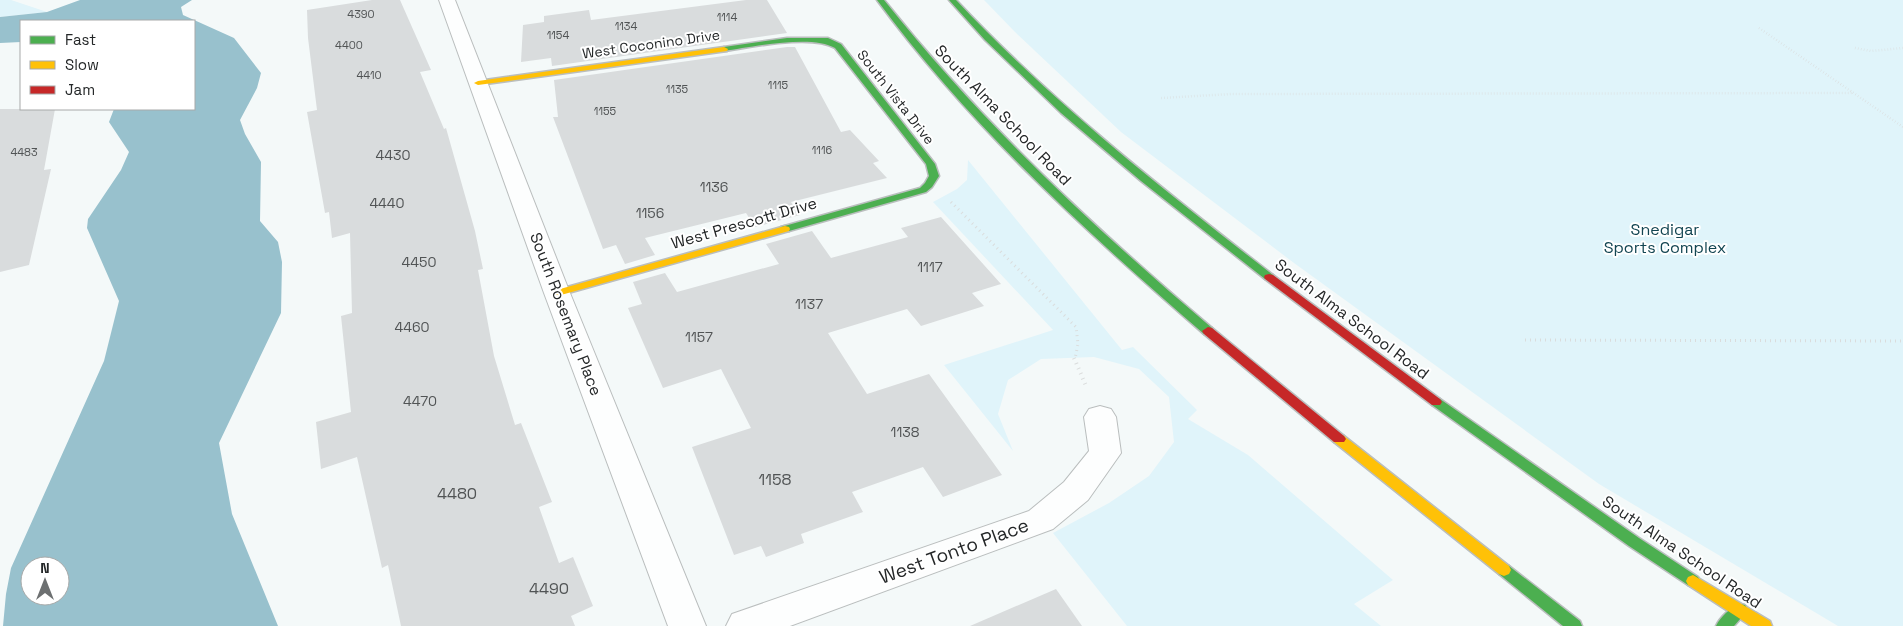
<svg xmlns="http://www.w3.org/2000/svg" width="1903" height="626" viewBox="0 0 1903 626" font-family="'Space Grotesk',sans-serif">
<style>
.green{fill:#e0f4fa}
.water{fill:#98c1cd;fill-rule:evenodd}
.building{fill:#d9dcdd}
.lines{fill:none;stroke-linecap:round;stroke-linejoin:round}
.street-casing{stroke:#babebe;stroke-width:2}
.fast-casing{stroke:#babebe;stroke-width:3}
.slow-casing{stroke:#babebe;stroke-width:3}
.jam-casing{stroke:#babebe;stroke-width:3}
.path-far2{stroke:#dadcdc;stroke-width:2.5;stroke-dasharray:0.5 2.5;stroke-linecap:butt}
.path-far1{stroke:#dadcdc;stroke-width:3;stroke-dasharray:1 4;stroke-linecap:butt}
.path{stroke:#dadcdc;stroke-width:4;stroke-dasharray:1 4.5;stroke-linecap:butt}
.street{fill:#fdfefe;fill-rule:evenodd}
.fast{fill:#4caf50;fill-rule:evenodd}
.slow{fill:#ffc107;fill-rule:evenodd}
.jam{fill:#c62828;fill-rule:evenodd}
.labels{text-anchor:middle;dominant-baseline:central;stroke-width:4;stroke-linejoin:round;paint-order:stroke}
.far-number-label{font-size:11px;fill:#515455}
.far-street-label{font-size:14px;fill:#242728;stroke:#fff}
.number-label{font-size:14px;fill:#515455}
.street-label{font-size:16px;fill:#242728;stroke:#fff}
.park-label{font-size:16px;fill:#134552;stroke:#fff}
.near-number-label{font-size:16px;fill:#515455}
.near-street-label{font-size:19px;fill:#242728;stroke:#fff}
</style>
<rect width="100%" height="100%" fill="#f4f9f9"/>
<!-- green -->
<g class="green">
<path d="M 0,0 L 11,0 L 47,12 L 0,17 Z"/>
<path d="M 984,0 L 1903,0 L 1903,626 L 1838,626 L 1599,484 L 1294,263 L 1121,132 L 1015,32 Z"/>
<path d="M 968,160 L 1122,350 L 1133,347 L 1197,410 L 1188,419 L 1248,455 L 1393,580 L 1354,604 L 1381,626 L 1127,626 L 1053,533 L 1109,503 L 1149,476 L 1174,442 L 1169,397 L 1139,369 L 1094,357 L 1041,359 L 1008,380 L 998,414 L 1013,451 L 944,365 L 1053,330 L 933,202 L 957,189 L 967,180 Z"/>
</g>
<!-- water -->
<path class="water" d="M 80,0 L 192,0 L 181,7 L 183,15 L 234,38 L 261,73 L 257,88 L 240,120 L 245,134 L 261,162 L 260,221 L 278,242 L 282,262 L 281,313 L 219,443 L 232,514 L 278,626 L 3,626 L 6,594 L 11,568 L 104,361 L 119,301 L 87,228 L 88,219 L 121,170 L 129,152 L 109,122 L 114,109 L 194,109 L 194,21 L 21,21 L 21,42 L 0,43 L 0,17 L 47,12 ZM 30,566 L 60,566 L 60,596 L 30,596 Z"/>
<!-- building -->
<g class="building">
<path d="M 372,0 L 400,0 L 431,70 L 420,72 L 444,129 L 446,128 L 475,231 L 483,269 L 478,270 L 494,356 L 515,425 L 521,423 L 552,502 L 539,507 L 559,563 L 573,557 L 593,606 L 571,616 L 575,626 L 401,626 L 388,565 L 382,568 L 357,457 L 321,469 L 316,422 L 351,412 L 341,316 L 352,313 L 350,233 L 332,238 L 329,212 L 325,213 L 307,112 L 317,110 L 308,38 L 307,10 Z"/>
<path d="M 746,0 L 767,0 L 787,33 L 552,66 L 551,58 L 521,62 L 523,25 L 544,22 L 544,16 L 589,10 L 591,20 Z"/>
<path d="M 787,47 L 795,47 L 841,132 L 850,130 L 879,161 L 873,163 L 887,178 L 791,202 L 800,215 L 755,227 L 746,213 L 645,238 L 655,255 L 625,264 L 616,245 L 603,249 L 553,117 L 558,117 L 554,80 Z"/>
<path d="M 0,109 L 55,109 L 44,170 L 51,169 L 29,265 L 0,272 Z"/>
<path d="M 941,217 L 1001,284 L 972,293 L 984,306 L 921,326 L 907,309 L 828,333 L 867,394 L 929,374 L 1002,475 L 943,497 L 923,467 L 852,492 L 863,512 L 801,534 L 804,543 L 766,557 L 761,546 L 734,555 L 692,447 L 751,428 L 721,369 L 663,388 L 628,308 L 642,304 L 633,282 L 665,273 L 677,292 L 779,264 L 766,244 L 812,231 L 831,258 L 908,237 L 901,228 Z"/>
<path d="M 1056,589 L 1082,626 L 970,626 Z"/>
</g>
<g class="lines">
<defs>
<g id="street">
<path d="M 439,0 L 455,0 L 570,293 L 706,626 L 668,626 L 544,293 Z"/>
<path d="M 1100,406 L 1111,409 L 1116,417 L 1121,453 L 1088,500 L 1053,529 L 790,626 L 726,626 L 732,614 L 1029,511 L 1064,482 L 1089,451 L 1084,417 L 1089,409 Z"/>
</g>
<g id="fast">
<path d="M 877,0 L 884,0 C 982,123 1092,226 1212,328 L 1214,331 L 1212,334 L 1204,334 C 1086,232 970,126 877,0 Z"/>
<path d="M 949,0 L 956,0 C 1052,102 1162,189 1273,275 L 1274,277 L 1273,279 L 1265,279 L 1141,181 L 1061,113 L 985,40 Z"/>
<path d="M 787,38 L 828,38 L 841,44 L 935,164 L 939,176 L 932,187 L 926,192 L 789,231 L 781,231 L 780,229 L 781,227 L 920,188 L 925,183 L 929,176 L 926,164 L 835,48 C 812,34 752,47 724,51 L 720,49 L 724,47 Z"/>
<path d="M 1436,398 L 1440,399 L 1639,538 L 1698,577 L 1700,581 L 1698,585 L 1693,587 L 1688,585 L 1629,546 L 1432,405 L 1430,402 L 1432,399 Z"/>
<path d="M 1504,564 L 1509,566 L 1580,621 L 1582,626 L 1563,626 L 1499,574 L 1497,570 L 1499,566 Z"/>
<path d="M 1740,604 L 1745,605 L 1748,610 L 1734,626 L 1716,626 C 1720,617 1731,607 1740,604 Z"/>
</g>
<g id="slow">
<path d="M 724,47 L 728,49 L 727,51 L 478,85 L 474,83 L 478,81 Z"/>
<path d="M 785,226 L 789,227 L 790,229 L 789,231 L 561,295 L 553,295 L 552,293 L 553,291 Z"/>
<path d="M 1339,434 L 1344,436 L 1509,566 L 1511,570 L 1509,574 L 1504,576 L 1499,574 L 1334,442 L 1332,439 L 1334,436 Z"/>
<path d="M 1693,575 L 1770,621 L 1772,626 L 1751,626 L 1688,585 L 1686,581 L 1688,577 Z"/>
</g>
<g id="jam">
<path d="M 1269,274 L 1273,275 L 1440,399 L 1442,402 L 1440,405 L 1432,405 L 1265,279 L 1264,277 L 1265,275 Z"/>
<path d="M 1208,327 L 1212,328 L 1344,436 L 1346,439 L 1344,442 L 1334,442 L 1204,334 L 1202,331 Z"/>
</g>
</defs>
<!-- street casing -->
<use href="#street" class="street-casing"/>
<!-- fast casing -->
<use href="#fast" class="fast-casing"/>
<!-- slow casing -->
<use href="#slow" class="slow-casing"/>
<!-- jam casing -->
<use href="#jam" class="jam-casing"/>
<!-- path-far2 -->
<g class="path-far2">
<path d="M 1759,28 L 1903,127"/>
<path d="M 1855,48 L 1871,51 L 1903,48"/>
<path d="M 1161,98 L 1231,94 L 1853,93"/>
</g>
<!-- path-far1 -->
<g class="path-far1">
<path d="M 951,202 L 1076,327 L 1078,344 L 1075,359"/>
<path d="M 1525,340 L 1903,341"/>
</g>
<!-- path -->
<path class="path" d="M 1074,358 L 1087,388"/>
<!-- street -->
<use href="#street" class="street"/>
<!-- fast -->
<use href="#fast" class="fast"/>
<!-- slow -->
<use href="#slow" class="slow"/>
<!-- jam -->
<use href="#jam" class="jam"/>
</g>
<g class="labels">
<!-- far-number labels -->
<g class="far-number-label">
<text x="361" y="14">4390</text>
<text x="727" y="17">1114</text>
<text x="626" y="26">1134</text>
<text x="558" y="35">1154</text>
<text x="349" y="45">4400</text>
<text x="369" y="75">4410</text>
<text x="778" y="85">1115</text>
<text x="677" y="89">1135</text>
<text x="605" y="111">1155</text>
<text x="822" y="150">1116</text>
<text x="24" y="152">4483</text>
</g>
<!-- far-street labels -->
<g class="far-street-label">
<text transform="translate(651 44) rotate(-8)">West Coconino Drive</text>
<text transform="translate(896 97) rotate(52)">South Vista Drive</text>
</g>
<!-- number labels -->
<g class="number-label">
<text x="393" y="155">4430</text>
<text x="714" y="187">1136</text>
<text x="387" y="203">4440</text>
<text x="650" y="213">1156</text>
<text x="419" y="262">4450</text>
<text x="930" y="267">1117</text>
<text x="809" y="304">1137</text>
<text x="412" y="327">4460</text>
<text x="699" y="337">1157</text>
<text x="420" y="401">4470</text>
<text x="905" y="432">1138</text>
</g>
<!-- street labels -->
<g class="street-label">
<text transform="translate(1003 115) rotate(46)">South Alma School Road</text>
<text transform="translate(744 223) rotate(-16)">West Prescott Drive</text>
<text transform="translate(566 314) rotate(69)">South Rosemary Place</text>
<text transform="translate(1352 319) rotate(37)">South Alma School Road</text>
<text transform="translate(1682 552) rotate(34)">South Alma School Road</text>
</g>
<!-- park labels -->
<g class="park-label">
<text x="1665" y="229">Snedigar<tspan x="1665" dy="18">Sports Complex</tspan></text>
</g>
<!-- near-number labels -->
<g class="near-number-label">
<text x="775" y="479">1158</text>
<text x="457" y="493">4480</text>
<text x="549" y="588">4490</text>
</g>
<!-- near-street labels -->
<g class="near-street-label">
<text transform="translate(954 551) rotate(-20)">West Tonto Place</text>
</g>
</g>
<!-- legend -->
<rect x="20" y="20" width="175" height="90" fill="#ffffff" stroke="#a7a9a9"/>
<rect x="30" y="36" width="25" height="8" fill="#4caf50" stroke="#a7a9a9"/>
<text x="65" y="45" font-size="15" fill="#242728">Fast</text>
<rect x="30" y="61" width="25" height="8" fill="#ffc107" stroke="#a7a9a9"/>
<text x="65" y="70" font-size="15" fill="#242728">Slow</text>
<rect x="30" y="86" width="25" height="8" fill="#c62828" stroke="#a7a9a9"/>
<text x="65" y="95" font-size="15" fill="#242728">Jam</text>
<!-- north arrow -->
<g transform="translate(45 581)"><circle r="24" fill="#ffffff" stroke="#a7a9a9"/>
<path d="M0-4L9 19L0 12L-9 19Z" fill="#6d7071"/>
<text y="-8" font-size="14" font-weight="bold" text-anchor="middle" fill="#242728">N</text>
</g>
</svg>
